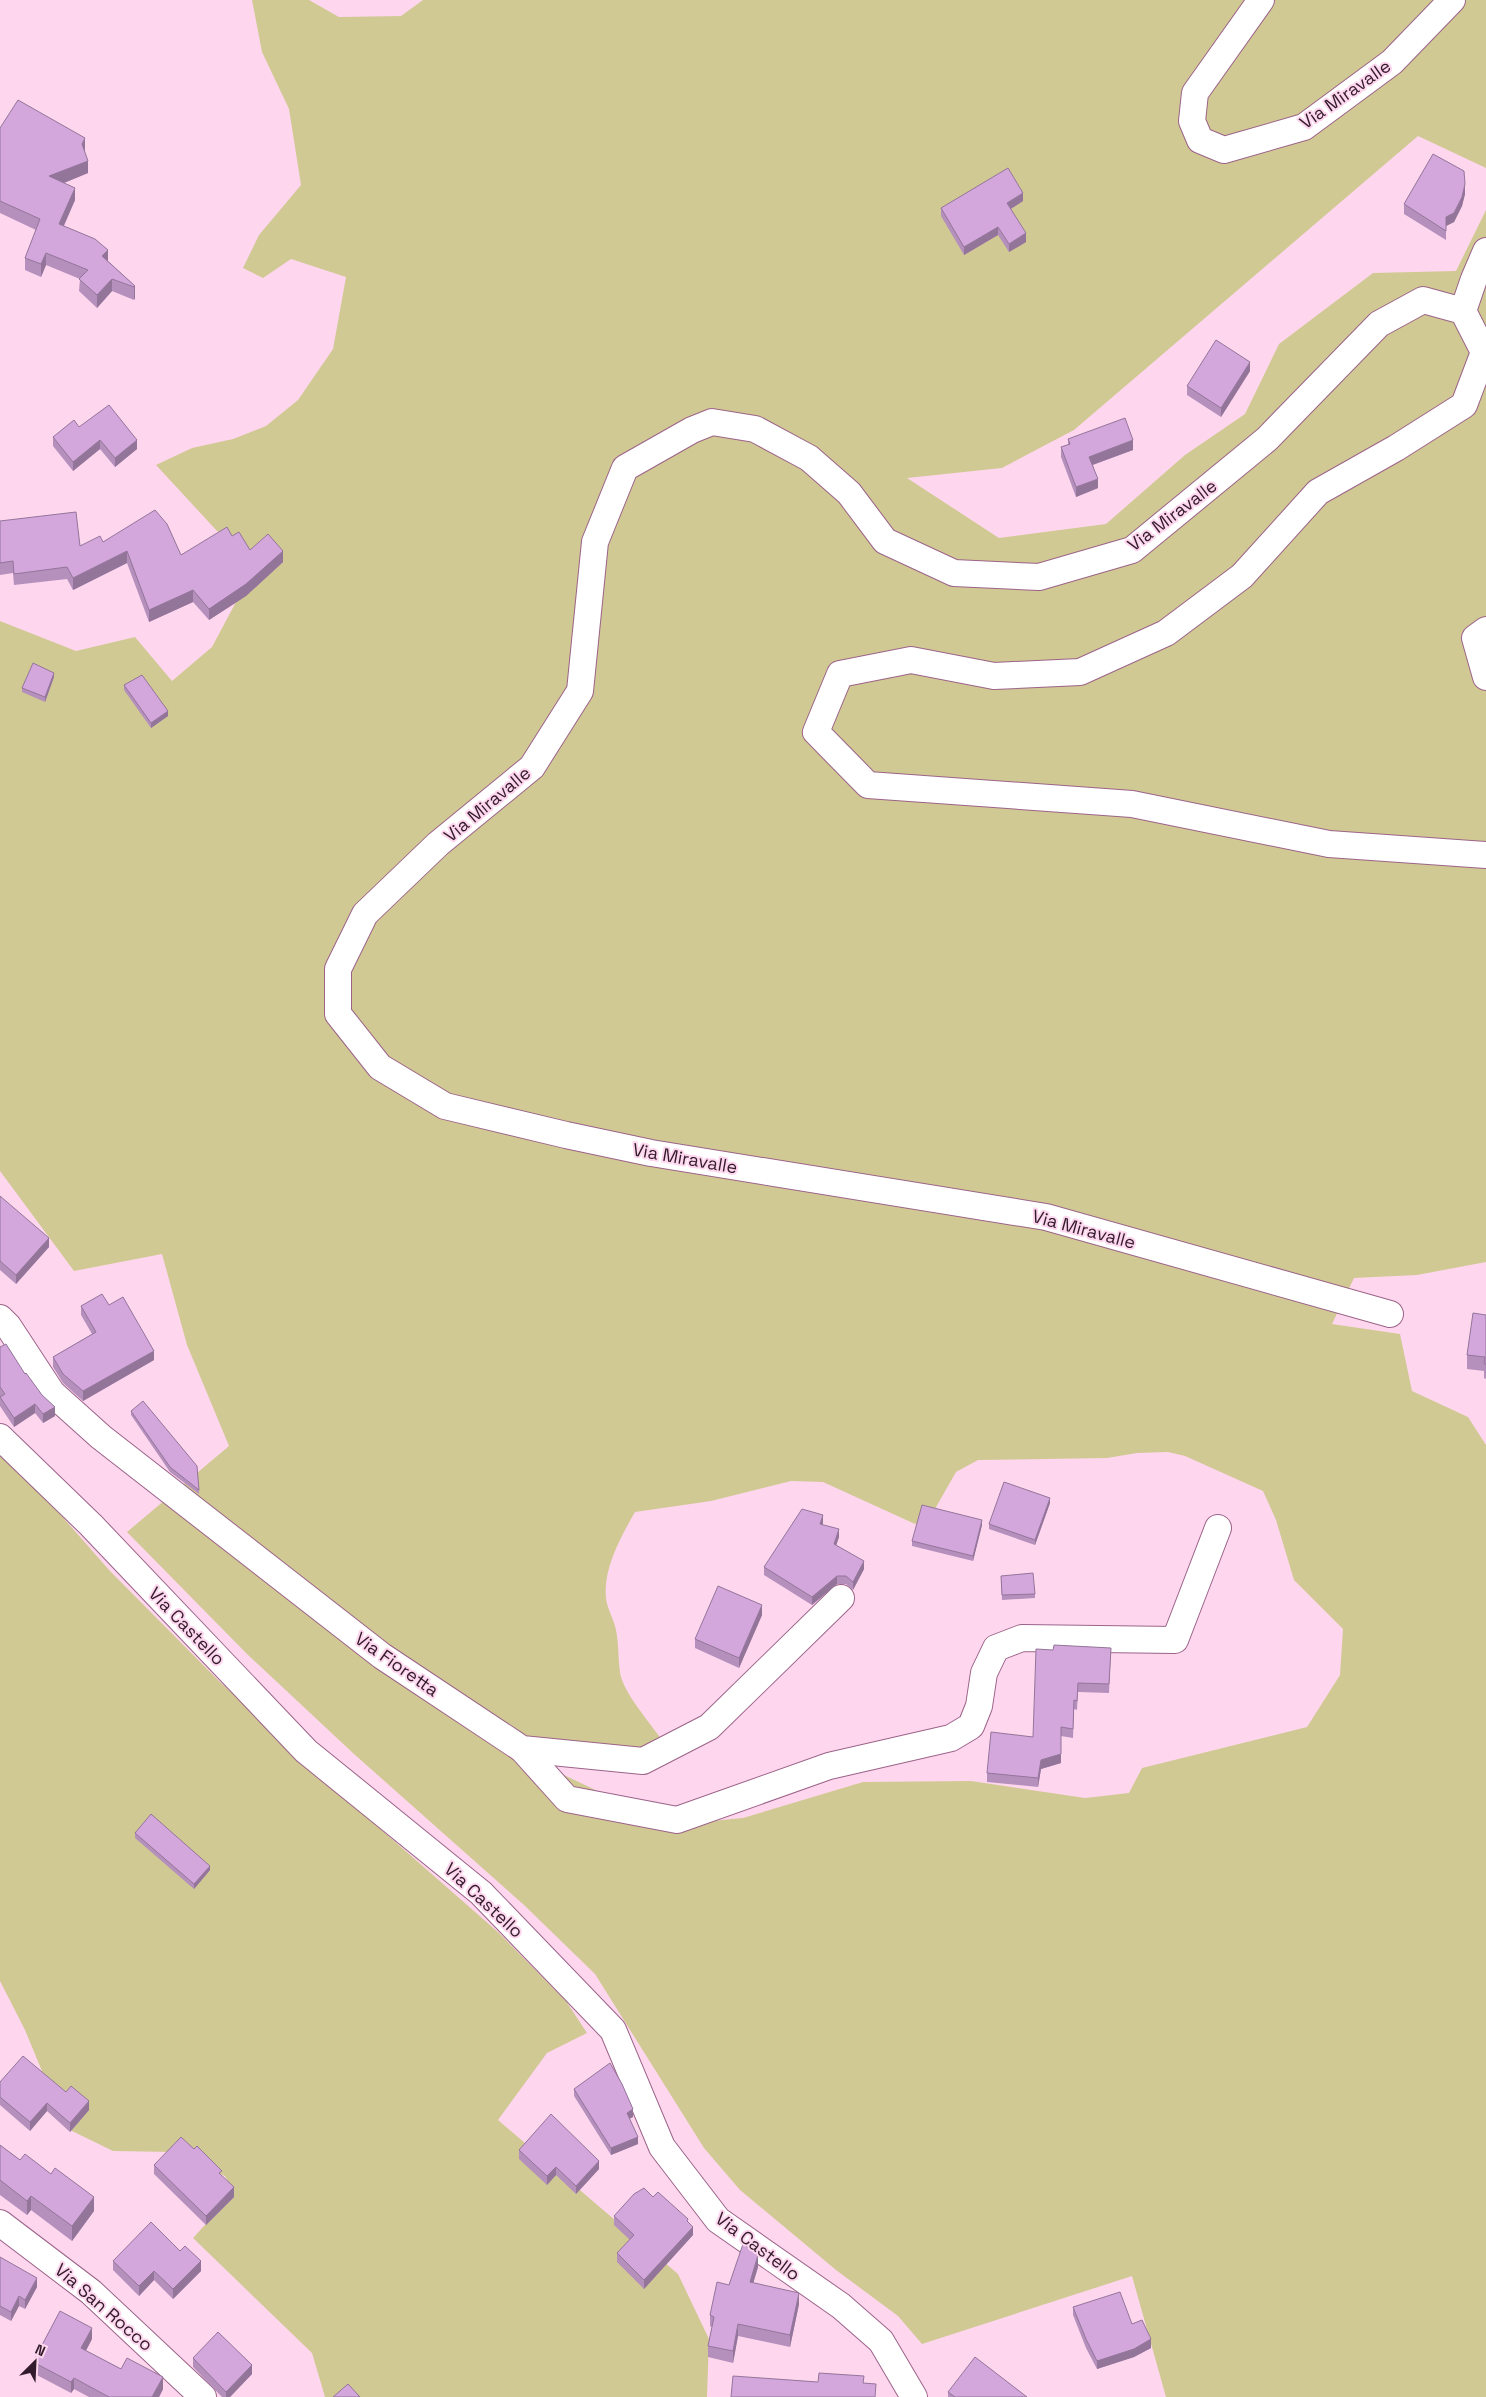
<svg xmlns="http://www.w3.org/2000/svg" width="1486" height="2397" viewBox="0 0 1486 2397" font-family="'Space Grotesk',sans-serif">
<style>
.green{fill:#d1c993;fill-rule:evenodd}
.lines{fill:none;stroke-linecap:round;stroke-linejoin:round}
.minor-casing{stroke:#9c6389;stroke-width:28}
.minor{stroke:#fff;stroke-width:26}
.wall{fill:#b590bd}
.shaded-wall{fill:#94759a}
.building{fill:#d3a7dc;stroke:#94759a}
.labels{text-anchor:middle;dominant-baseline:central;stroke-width:4;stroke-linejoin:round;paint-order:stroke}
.street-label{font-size:18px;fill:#321b2a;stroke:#fed7ef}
</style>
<rect width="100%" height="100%" fill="#fed7ef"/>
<!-- green -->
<g class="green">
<path d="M 252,0 L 309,0 L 339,17 L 401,16 L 423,0 L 1486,0 L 1486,168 L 1418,136 L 1074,430 L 1002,468 L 907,478 L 999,538 L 1106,524 L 1185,455 L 1245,414 L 1279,344 L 1373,273 L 1456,271 L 1486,210 L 1486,1262 L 1417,1275 L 1354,1278 L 1332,1324 L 1400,1334 L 1412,1391 L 1468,1417 L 1486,1445 L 1486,2397 L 1166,2397 L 1132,2276 L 922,2344 L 898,2316 L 836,2270 L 740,2190 L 704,2148 L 595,1974 L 524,1905 L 354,1754 L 247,1654 L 127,1532 L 229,1446 L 187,1345 L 162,1254 L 74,1271 L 0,1171 L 0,621 L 76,651 L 135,637 L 172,681 L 212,647 L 245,585 L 233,538 L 217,531 L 156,465 L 192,448 L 233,439 L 266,426 L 298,400 L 333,349 L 346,277 L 291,259 L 263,278 L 243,268 L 259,235 L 301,185 L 289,109 L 262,52 ZM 1168,1452 L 1185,1456 L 1263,1491 L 1276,1520 L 1294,1580 L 1343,1629 L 1340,1675 L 1307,1727 L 1142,1768 L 1129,1793 L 1085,1798 L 971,1781 L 863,1782 L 743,1818 L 669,1825 L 543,1765 L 648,1770 L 662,1740 C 651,1724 622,1691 620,1672 C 618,1658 619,1645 616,1630 C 614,1619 607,1609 606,1598 C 603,1568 621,1537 635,1512 L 711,1501 L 791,1481 L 823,1482 L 915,1524 L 931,1516 L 956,1472 L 978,1460 L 1107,1458 L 1137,1453 Z"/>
<path d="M 0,1446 L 110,1571 L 220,1682 L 328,1783 L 499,1933 L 566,2001 L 587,2033 L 547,2053 L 498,2120 L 678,2274 L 709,2339 L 707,2397 L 325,2397 L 312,2353 L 193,2238 L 234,2193 L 225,2176 L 174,2152 L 113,2151 L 72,2131 L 51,2093 L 25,2030 L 0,1981 Z"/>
</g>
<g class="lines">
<defs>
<g id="minor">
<path d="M 1261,0 L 1195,93 L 1192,121 L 1200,140 L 1224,150 L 1304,127 L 1392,62 L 1452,0"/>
<path d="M 1463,311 L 1484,352 L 1464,405 L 1396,448 L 1318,492 L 1242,576 L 1166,633 L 1080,672 L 994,676 L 911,660 L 840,674 L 816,732 L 868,785 L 1132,804 L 1329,844 L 1486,855"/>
<path d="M 1486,630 L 1475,638 L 1486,677"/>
<path d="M 1390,1314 L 1046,1217 L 651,1153 L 566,1135 L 445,1106 L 380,1067 L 338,1014 L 338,969 L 365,914 L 438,844 L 532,767 L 580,691 L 595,542 L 625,468 L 692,430 L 712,422 L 755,429 L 809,458 L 849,493 L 885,541 L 954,573 L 1039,577 L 1132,550 L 1267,439 L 1379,324 L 1423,300 L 1463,311 L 1474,279 L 1486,251"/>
<path d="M 0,1318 L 8,1326 L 52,1393 L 101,1437 L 382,1656 L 522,1749 L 643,1761 L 709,1727 L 841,1598"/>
<path d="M 0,1437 L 91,1525 L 306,1751 L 481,1893 L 613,2030 L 662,2147 L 718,2220 L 841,2306 L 881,2341 L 914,2397"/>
<path d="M 522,1749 L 567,1799 L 677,1820 L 829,1766 L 951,1738 L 971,1726 L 979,1706 L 984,1673 L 996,1648 L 1022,1638 L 1175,1640 L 1218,1528"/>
<path d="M 0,2223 L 91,2292 L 203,2397"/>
</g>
</defs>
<!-- minor casing -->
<use href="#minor" class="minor-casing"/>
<!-- minor -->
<use href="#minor" class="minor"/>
</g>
<!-- wall -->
<g class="wall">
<path d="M 0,128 L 85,150 L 84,151 L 88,173 L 64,183 L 75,200 L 64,226 L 108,261 L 135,286 L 135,298 L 134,300 L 112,291 L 97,308 L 79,291 L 80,279 L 46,265 L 41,277 L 25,270 L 25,258 L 36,230 L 0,213 Z"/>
<path d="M 1465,194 L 1462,206 L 1454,222 L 1446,226 L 1446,240 L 1404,214 L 1404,204 Z"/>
<path d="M 1023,201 L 1011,209 L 1026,242 L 1009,252 L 998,235 L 964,255 L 941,216 L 941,208 Z"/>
<path d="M 1250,371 L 1221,417 L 1187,395 L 1187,386 Z"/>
<path d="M 79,427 L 137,449 L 115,467 L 100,449 L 73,471 L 53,446 L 53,437 Z"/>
<path d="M 1068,439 L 1133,450 L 1093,465 L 1098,488 L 1076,497 L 1061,457 L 1061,447 L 1068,445 Z"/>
<path d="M 0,521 L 80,546 L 103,542 L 181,555 L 232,536 L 250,550 L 283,562 L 246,596 L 209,620 L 193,602 L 149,622 L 127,563 L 73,590 L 67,579 L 14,585 L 13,573 L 0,575 Z"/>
<path d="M 54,677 L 45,702 L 22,692 L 22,688 Z"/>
<path d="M 124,685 L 168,716 L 151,728 L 124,690 Z"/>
<path d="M 0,1196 L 49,1247 L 16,1284 L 0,1270 Z"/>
<path d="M 109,1305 L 154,1360 L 83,1401 L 63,1383 L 53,1367 L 53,1357 L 92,1334 L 81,1315 L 81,1306 Z"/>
<path d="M 1486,1315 L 1486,1379 L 1484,1378 L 1484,1371 L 1467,1369 L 1467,1355 Z"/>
<path d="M 0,1347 L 25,1374 L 55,1416 L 43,1423 L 35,1413 L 14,1427 L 0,1406 Z"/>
<path d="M 131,1411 L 199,1490 L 199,1494 L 170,1472 L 131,1415 Z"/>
<path d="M 1050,1503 L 1035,1545 L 989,1529 L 989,1524 Z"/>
<path d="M 823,1523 L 823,1525 L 839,1537 L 836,1545 L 864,1569 L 853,1590 L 846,1584 L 837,1584 L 812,1605 L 764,1575 L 764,1567 Z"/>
<path d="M 982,1525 L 973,1561 L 912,1546 L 912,1541 Z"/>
<path d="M 1001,1576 L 1035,1594 L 1035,1598 L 1002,1600 Z"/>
<path d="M 762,1615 L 739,1668 L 695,1648 L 695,1639 Z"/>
<path d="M 1111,1648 L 1109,1693 L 1078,1692 L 1077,1710 L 1074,1709 L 1073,1738 L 1061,1736 L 1061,1763 L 1041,1769 L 1038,1787 L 987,1782 L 987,1773 L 1033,1737 L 1053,1650 Z"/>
<path d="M 135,1833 L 210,1870 L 194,1889 L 135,1838 Z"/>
<path d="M 0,2082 L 66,2092 L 89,2110 L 70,2132 L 47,2111 L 30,2131 L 0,2105 Z"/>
<path d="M 574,2089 L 633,2117 L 629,2119 L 638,2144 L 611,2155 L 574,2096 Z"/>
<path d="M 0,2145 L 20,2160 L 94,2211 L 72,2241 L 31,2210 L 27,2215 L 0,2195 Z"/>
<path d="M 519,2150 L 599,2169 L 576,2194 L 556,2175 L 547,2185 L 519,2159 Z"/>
<path d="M 154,2165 L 222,2176 L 234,2197 L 206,2225 L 154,2174 Z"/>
<path d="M 653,2197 L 688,2222 L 693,2235 L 644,2289 L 617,2262 L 617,2253 L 630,2240 L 614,2225 L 614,2216 Z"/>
<path d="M 0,2257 L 37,2287 L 25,2309 L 19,2306 L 11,2321 L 0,2315 Z"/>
<path d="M 113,2261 L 201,2271 L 173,2299 L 154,2280 L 139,2296 L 113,2270 Z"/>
<path d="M 758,2267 L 753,2283 L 799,2304 L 790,2347 L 738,2336 L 733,2363 L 708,2357 L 708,2346 L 712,2327 L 710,2326 L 710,2315 L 729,2285 Z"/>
<path d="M 1073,2307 L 1132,2324 L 1151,2348 L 1134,2357 L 1097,2369 L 1086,2348 L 1073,2315 Z"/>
<path d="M 92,2339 L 86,2351 L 121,2369 L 163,2389 L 159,2397 L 89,2397 L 74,2389 L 71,2393 L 33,2373 L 33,2362 Z"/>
<path d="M 193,2358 L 252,2374 L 230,2397 L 222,2397 L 193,2367 Z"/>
<path d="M 948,2392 L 1027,2397 L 948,2397 Z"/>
</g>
<!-- shaded-wall -->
<g class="shaded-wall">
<path d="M 85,138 L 85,150 L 82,156 L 82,144 Z"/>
<path d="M 88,161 L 88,173 L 49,189 L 49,176 Z"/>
<path d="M 1465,184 L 1465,194 L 1462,206 L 1454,222 L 1446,226 L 1446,217 Z"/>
<path d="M 75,188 L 75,200 L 59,236 L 59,224 Z"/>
<path d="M 1023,193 L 1023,201 L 1007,211 L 1007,203 Z"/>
<path d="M 998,227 L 998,235 L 964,255 L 964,247 Z"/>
<path d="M 1026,233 L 1026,242 L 1009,252 L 1009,244 Z"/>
<path d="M 108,250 L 108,262 L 102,256 Z"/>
<path d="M 46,253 L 46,265 L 41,277 L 41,264 Z"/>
<path d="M 112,279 L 112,291 L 97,308 L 97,295 Z"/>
<path d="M 135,286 L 135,298 L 134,300 L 134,287 Z"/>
<path d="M 1250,362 L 1250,371 L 1221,417 L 1221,408 Z"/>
<path d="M 100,440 L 100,449 L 73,471 L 73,462 Z"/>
<path d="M 137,440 L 137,449 L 115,467 L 115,458 Z"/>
<path d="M 1133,440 L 1133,450 L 1089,466 L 1089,457 Z"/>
<path d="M 1098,479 L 1098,488 L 1076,497 L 1076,487 Z"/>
<path d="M 127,551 L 127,563 L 73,590 L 73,578 Z"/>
<path d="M 283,551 L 283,562 L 246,596 L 209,620 L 209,609 Z"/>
<path d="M 193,590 L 193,602 L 149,622 L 149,610 Z"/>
<path d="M 54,673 L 54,677 L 45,702 L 45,697 Z"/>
<path d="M 168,711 L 168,716 L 151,728 L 151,723 Z"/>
<path d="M 49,1238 L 49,1247 L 16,1284 L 16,1275 Z"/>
<path d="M 154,1351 L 154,1360 L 83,1401 L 83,1391 Z"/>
<path d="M 35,1404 L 35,1413 L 14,1427 L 14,1418 Z"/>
<path d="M 55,1407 L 55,1416 L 43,1423 L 43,1414 Z"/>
<path d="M 1050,1498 L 1050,1503 L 1035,1545 L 1035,1540 Z"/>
<path d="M 823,1515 L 823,1523 L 820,1532 L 820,1524 Z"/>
<path d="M 982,1520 L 982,1525 L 973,1561 L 973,1556 Z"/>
<path d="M 839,1529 L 839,1537 L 834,1552 L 834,1544 Z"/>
<path d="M 864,1561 L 864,1569 L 853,1590 L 853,1582 Z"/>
<path d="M 837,1576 L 837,1584 L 812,1605 L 812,1597 Z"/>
<path d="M 762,1605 L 762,1615 L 739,1668 L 739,1658 Z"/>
<path d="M 1061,1727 L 1061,1763 L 1041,1769 L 1038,1787 L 1038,1778 L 1041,1760 Z"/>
<path d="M 210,1866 L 210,1870 L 194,1889 L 194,1884 Z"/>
<path d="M 89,2101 L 89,2110 L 70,2132 L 70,2123 Z"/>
<path d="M 47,2103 L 47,2111 L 30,2131 L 30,2122 Z"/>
<path d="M 633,2109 L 633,2117 L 627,2120 L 627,2113 Z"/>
<path d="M 638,2137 L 638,2144 L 611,2155 L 611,2148 Z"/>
<path d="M 599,2161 L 599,2169 L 576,2194 L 576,2186 Z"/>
<path d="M 556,2167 L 556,2175 L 547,2185 L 547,2176 Z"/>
<path d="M 234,2187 L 234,2197 L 206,2225 L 206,2216 Z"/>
<path d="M 31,2196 L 31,2210 L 27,2215 L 27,2201 Z"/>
<path d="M 94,2197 L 94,2211 L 72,2241 L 72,2226 Z"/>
<path d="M 693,2227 L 693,2235 L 644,2289 L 644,2280 Z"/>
<path d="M 758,2255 L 758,2267 L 750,2294 L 750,2282 Z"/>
<path d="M 201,2261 L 201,2271 L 173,2299 L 173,2289 Z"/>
<path d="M 154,2271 L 154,2280 L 139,2296 L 139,2286 Z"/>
<path d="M 37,2278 L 37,2287 L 25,2309 L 25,2300 Z"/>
<path d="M 799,2293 L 799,2304 L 790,2347 L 790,2335 Z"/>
<path d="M 19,2296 L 19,2306 L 11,2321 L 11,2312 Z"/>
<path d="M 738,2324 L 738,2336 L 733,2363 L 733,2351 Z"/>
<path d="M 92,2328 L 92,2339 L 81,2359 L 81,2348 Z"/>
<path d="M 1151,2339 L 1151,2348 L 1134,2357 L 1097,2369 L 1097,2361 Z"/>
<path d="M 252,2365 L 252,2374 L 230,2397 L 226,2397 L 226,2392 Z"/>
<path d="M 163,2377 L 163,2389 L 159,2397 L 152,2397 Z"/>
<path d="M 74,2378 L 74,2389 L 71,2393 L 71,2382 Z"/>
</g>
<!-- building -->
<g class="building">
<path d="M 18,100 L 85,138 L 82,144 L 88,161 L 49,176 L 75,188 L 59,224 L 95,239 L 108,250 L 102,256 L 135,286 L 134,287 L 112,279 L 97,295 L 79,279 L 88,270 L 46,253 L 41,264 L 25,258 L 40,219 L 0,201 L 0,128 Z"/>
<path d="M 1433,154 L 1464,171 L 1465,184 L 1462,197 L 1454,213 L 1446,217 L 1446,231 L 1404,204 Z"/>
<path d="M 1008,168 L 1023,193 L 1007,203 L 1026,233 L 1009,244 L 998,227 L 964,247 L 941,208 Z"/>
<path d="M 1216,340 L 1250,362 L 1221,408 L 1187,386 Z"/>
<path d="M 109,405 L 137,440 L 115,458 L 100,440 L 73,462 L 53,437 L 74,420 L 79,427 Z"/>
<path d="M 1125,418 L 1133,440 L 1089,457 L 1098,479 L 1076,487 L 1061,447 L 1070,444 L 1068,439 Z"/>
<path d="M 155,510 L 167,524 L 181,555 L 227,527 L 232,536 L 239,532 L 250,550 L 268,534 L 283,551 L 246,584 L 209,609 L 193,590 L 149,610 L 127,551 L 73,578 L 67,567 L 14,574 L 13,561 L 0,563 L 0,521 L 76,512 L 80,546 L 100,536 L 103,542 Z"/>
<path d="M 33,663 L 54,673 L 45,697 L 22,688 Z"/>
<path d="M 142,675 L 168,711 L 151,723 L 124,685 Z"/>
<path d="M 0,1196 L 49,1238 L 16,1275 L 0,1261 Z"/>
<path d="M 102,1294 L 109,1305 L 123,1297 L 154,1351 L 83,1391 L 63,1374 L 53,1357 L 96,1332 L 81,1306 Z"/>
<path d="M 1473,1313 L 1486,1315 L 1486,1364 L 1484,1364 L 1485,1357 L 1467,1355 Z"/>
<path d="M 6,1344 L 25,1374 L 26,1373 L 42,1395 L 55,1407 L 43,1414 L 35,1404 L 14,1418 L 0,1397 L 5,1394 L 0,1387 L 0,1347 Z"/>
<path d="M 143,1401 L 197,1466 L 199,1490 L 170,1467 L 131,1411 Z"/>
<path d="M 1004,1482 L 1050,1498 L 1035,1540 L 989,1524 Z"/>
<path d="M 922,1505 L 982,1520 L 973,1556 L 912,1541 Z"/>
<path d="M 802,1509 L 823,1515 L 820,1524 L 839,1529 L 834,1544 L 864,1561 L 853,1582 L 846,1576 L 837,1576 L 812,1597 L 764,1567 Z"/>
<path d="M 1033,1573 L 1035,1594 L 1002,1595 L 1001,1576 Z"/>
<path d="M 718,1586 L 762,1605 L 739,1658 L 695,1639 Z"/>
<path d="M 1054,1645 L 1111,1648 L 1109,1684 L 1078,1683 L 1077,1701 L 1074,1700 L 1073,1729 L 1061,1727 L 1061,1754 L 1041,1760 L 1038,1778 L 987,1773 L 991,1732 L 1033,1737 L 1036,1649 L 1053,1650 Z"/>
<path d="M 151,1814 L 210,1866 L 194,1884 L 135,1833 Z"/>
<path d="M 23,2056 L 66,2092 L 71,2086 L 89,2101 L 70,2123 L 47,2103 L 30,2122 L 0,2097 L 0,2082 Z"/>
<path d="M 610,2063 L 622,2084 L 633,2109 L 627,2113 L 638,2137 L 611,2148 L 574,2089 Z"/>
<path d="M 551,2114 L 599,2161 L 576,2186 L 556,2167 L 547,2176 L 519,2150 Z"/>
<path d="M 181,2137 L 194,2149 L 197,2146 L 222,2171 L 219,2173 L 234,2187 L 206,2216 L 154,2165 Z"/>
<path d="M 0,2145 L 20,2160 L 25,2154 L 51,2174 L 55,2168 L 94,2197 L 72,2226 L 31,2196 L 27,2201 L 0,2180 Z"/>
<path d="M 644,2188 L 653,2197 L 658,2192 L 688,2219 L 687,2221 L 693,2227 L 644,2280 L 617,2253 L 634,2235 L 614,2216 L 634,2194 Z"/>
<path d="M 151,2222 L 180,2251 L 185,2246 L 201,2261 L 173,2289 L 154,2271 L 139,2286 L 113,2261 Z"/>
<path d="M 743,2244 L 758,2255 L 750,2282 L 799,2293 L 790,2335 L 738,2324 L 733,2351 L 708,2346 L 714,2317 L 710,2315 L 717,2282 L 729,2285 Z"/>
<path d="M 0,2257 L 37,2278 L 25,2300 L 19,2296 L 11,2312 L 0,2306 Z"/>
<path d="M 1120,2292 L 1132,2324 L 1142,2320 L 1151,2339 L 1134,2349 L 1097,2361 L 1086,2339 L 1073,2307 Z"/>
<path d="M 60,2311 L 92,2328 L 81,2348 L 121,2369 L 127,2358 L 163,2377 L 152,2397 L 109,2397 L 74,2378 L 71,2382 L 33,2362 Z"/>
<path d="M 218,2332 L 252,2365 L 226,2392 L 193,2358 Z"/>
<path d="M 975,2357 L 1027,2397 L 955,2397 L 948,2392 Z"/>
<path d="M 819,2373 L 864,2376 L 863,2383 L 876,2384 L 875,2397 L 731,2397 L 733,2376 L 818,2382 Z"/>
<path d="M 348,2384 L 360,2397 L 333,2397 Z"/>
</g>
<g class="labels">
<!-- street labels -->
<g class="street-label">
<text transform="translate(1345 94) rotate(-35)">Via Miravalle</text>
<text transform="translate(1172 515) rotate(-37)">Via Miravalle</text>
<text transform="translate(487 804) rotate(-40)">Via Miravalle</text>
<text transform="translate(685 1158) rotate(10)">Via Miravalle</text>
<text transform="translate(1084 1229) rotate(15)">Via Miravalle</text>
<text transform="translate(187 1626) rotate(46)">Via Castello</text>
<text transform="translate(397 1664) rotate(35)">Via Fioretta</text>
<text transform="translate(484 1900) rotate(43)">Via Castello</text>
<text transform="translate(758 2246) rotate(37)">Via Castello</text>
<text transform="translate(104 2307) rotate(41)">Via San Rocco</text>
</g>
</g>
<!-- north arrow -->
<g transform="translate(35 2362) rotate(24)" stroke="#fed7ef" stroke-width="4" paint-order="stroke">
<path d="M0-4L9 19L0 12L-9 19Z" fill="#321b2a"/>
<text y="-8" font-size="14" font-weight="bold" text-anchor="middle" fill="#321b2a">N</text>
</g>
</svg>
